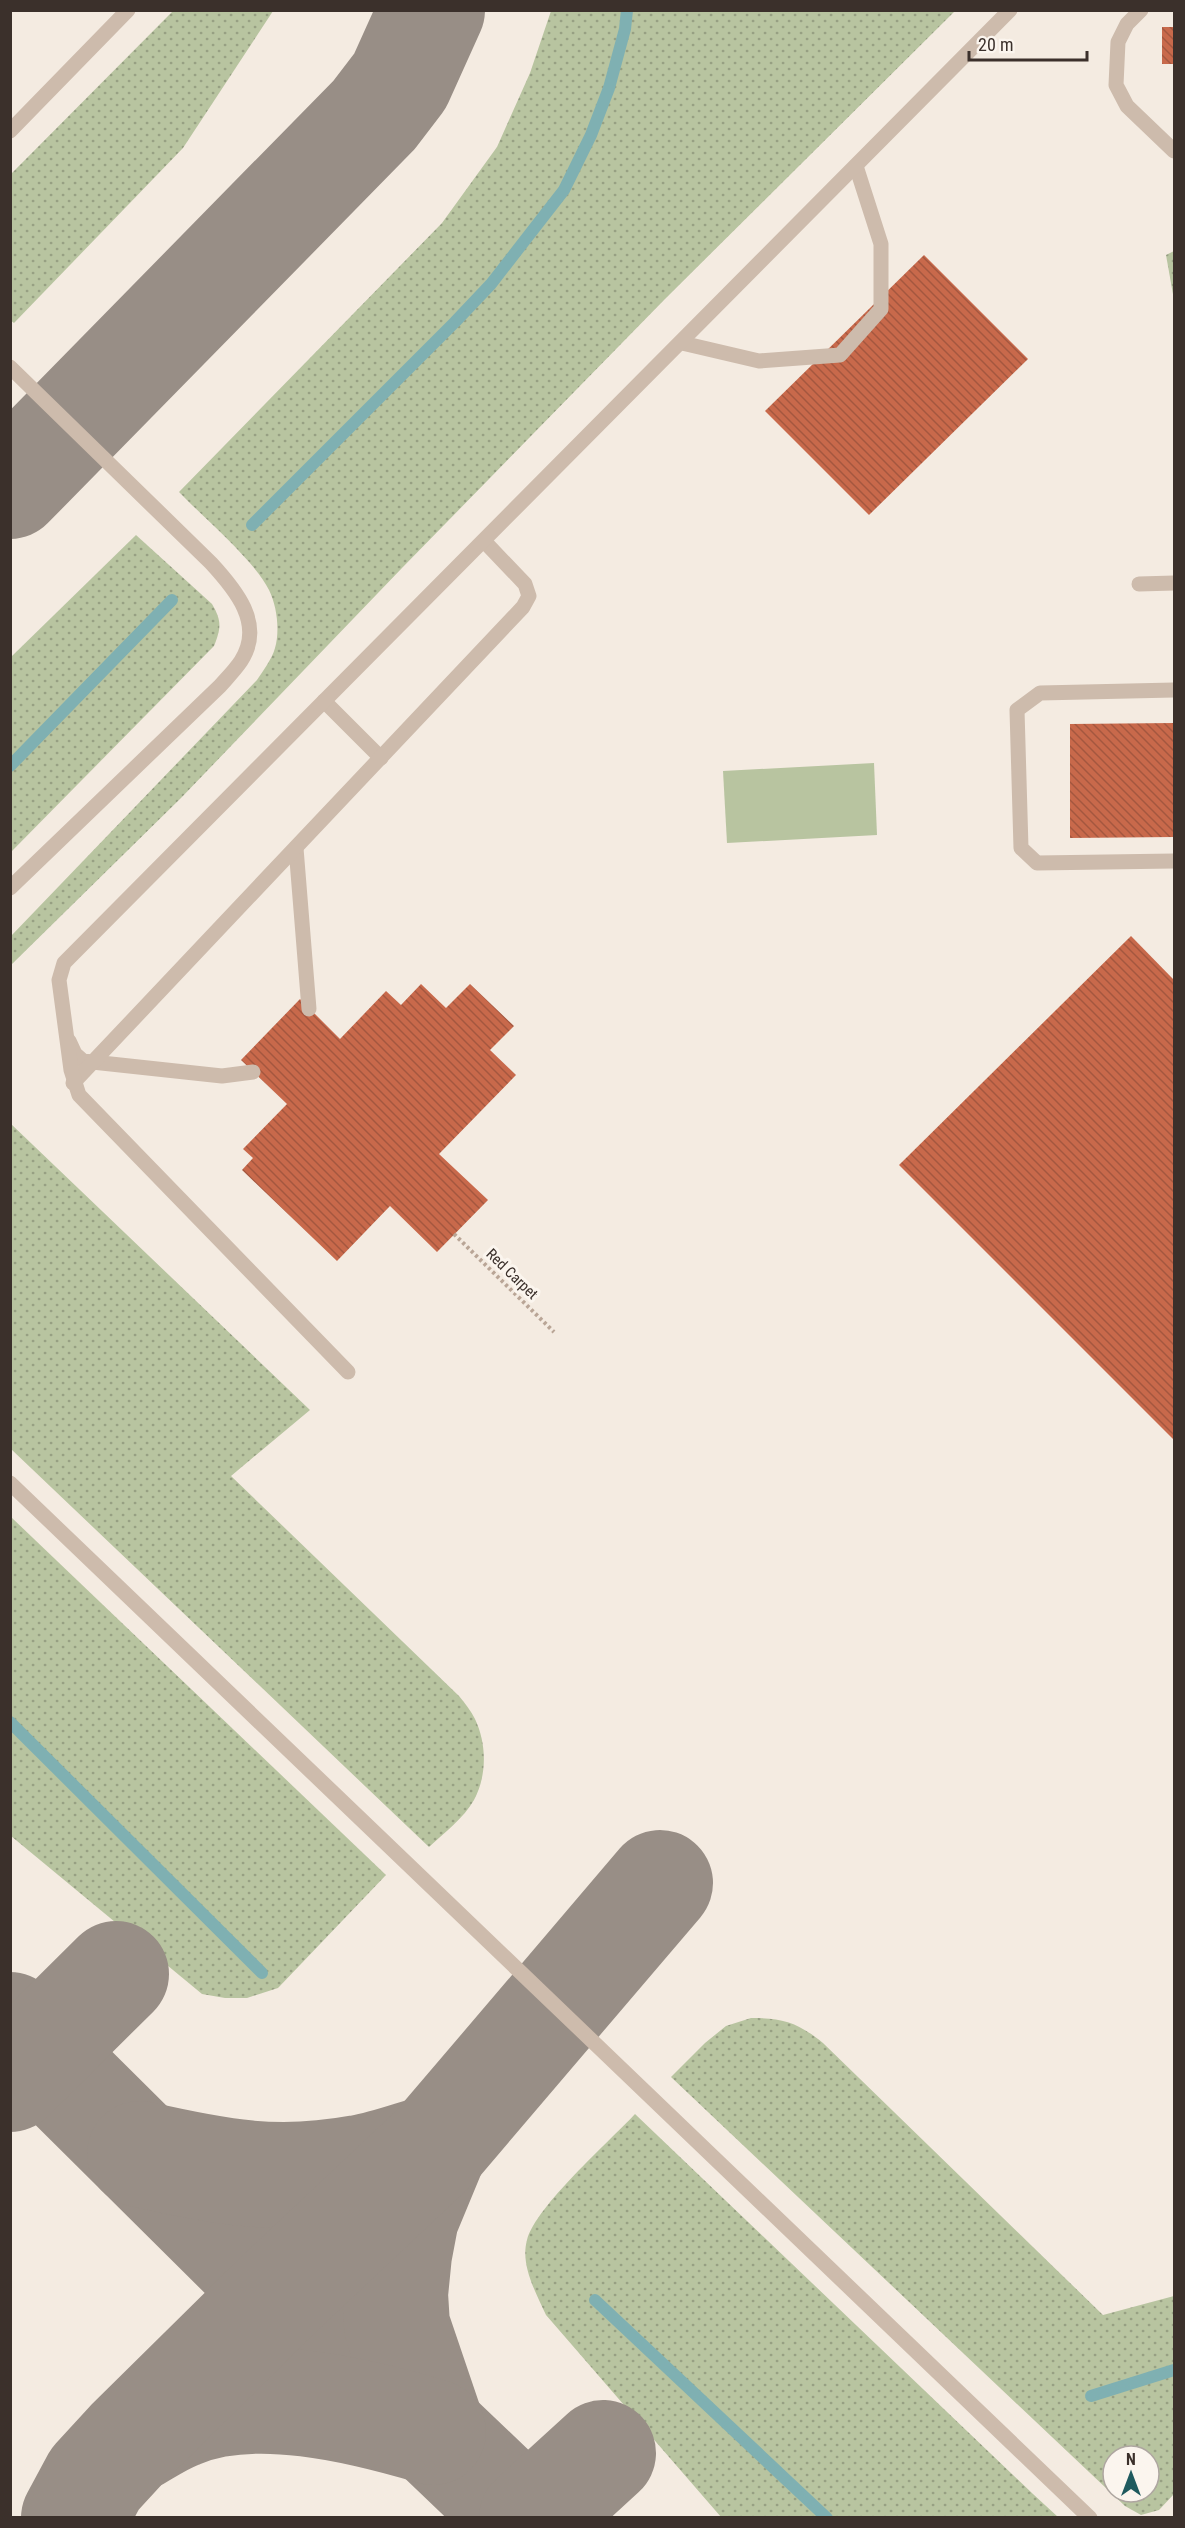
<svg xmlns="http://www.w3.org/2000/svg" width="1185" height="2528" viewBox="0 0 1185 2528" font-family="'Roboto Condensed',sans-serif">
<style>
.green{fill:url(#green-dots);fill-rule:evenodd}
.pitch{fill:#b8c4a0}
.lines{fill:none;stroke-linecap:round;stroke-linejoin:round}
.stream{stroke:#7fb0b2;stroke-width:12}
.taxiway{stroke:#988e86;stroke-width:106}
.building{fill:url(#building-back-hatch)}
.path{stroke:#b9a596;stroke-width:4;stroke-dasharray:3 3;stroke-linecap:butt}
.service{stroke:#cdbbac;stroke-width:15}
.labels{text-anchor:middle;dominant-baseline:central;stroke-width:6;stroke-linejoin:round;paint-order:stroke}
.street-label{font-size:15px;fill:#3b302b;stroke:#fbf5ee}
</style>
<defs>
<pattern id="green-dots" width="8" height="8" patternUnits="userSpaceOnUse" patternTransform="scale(1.5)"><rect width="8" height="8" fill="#b8c4a0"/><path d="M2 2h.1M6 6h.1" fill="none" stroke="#97a083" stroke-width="1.8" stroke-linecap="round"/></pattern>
<pattern id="building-back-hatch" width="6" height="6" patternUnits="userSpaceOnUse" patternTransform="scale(1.5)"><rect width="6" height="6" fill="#c8694b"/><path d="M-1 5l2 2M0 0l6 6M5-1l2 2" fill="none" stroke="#a4573f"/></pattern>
</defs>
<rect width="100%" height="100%" fill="#f4ebe1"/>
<!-- green -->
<g class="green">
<path d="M 173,11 L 273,11 L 183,148 L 14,323 L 10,320 L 11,174 Z"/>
<path d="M 551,11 L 955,11 L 665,299 L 402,568 L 181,798 L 11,965 L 11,936 L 257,680 C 263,671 272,659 275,648 C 280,631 277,606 269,590 C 255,561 203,517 179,492 L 442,223 L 497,147 L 530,73 Z"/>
<path d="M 1174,251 L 1174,300 L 1166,255 Z"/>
<path d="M 136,535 L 212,604 C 222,621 221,628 214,646 L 11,852 L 11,657 Z"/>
<path d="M 10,1123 L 310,1410 L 231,1476 L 459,1696 C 465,1703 471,1711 475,1719 C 487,1744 487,1776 474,1800 C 464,1818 444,1833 429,1847 L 11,1449 Z"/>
<path d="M 11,1517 L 386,1875 L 278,1988 L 247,1998 L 225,1998 L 202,1994 L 11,1836 Z"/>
<path d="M 751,2018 C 783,2018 797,2022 823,2043 L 1103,2315 L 1174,2296 L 1174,2494 L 1159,2510 L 1141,2515 L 1125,2506 L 671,2077 L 705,2043 L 726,2026 ZM 1113,2456 L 1149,2456 L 1149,2492 L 1113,2492 Z"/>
<path d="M 635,2114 L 1033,2494 L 1058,2517 L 721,2517 L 546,2315 C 536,2293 520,2265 527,2240 C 536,2206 609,2142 635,2114 Z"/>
</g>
<!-- pitch -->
<path class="pitch" d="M 874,763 L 877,835 L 727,843 L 723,771 Z"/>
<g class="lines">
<!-- stream -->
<g class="stream">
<path d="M 252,525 L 455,322 L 491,284 L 564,190 L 591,135 L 609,88 L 625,29 L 627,10"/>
<path d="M 10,766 L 172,600"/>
<path d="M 10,1722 L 262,1973"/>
<path d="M 595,2300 L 827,2518"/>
<path d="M 1091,2396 L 1174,2370"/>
</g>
<!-- taxiway -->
<g class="taxiway">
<path d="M 10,486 L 374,115 L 400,81 L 432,10"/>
<path d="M 10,2025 L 280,2293 L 433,2432 L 523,2518"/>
<path d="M 10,2079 L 116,1974"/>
<path d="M 140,2154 C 219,2172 277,2183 359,2168 C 384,2164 410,2154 435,2147"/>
<path d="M 433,2432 L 397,2326 L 395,2294 L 399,2254 L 406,2217 L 435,2147"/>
<path d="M 135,2439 C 149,2431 164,2421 180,2415 C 254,2384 359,2410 433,2432"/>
<path d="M 74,2518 L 95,2479 L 129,2442 L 280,2293 L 435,2147 L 660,1883"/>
<path d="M 532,2518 L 603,2453"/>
</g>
</g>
<!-- building -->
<g class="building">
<rect x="1162" y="27" width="12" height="37"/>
<path d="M 924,255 L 1028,359 L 869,515 L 765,411 Z"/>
<path d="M 1174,723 L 1174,837 L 1070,838 L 1070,724 Z"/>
<path d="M 1131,936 L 1174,980 L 1174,1440 L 899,1165 Z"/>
<path d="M 421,984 L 446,1008 L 470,984 L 514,1026 L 490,1050 L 516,1075 L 439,1154 L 488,1200 L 437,1252 L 390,1206 L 337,1261 L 242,1170 L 253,1158 L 243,1149 L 287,1104 L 241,1060 L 300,999 L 340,1039 L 386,991 L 401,1005 Z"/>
</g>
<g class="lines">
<!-- path -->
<path class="path" d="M 454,1234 L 554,1332"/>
<!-- service -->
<g class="service">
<path d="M 1141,10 L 1127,24 L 1118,42 L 1116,85 L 1127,106 L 1174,151"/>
<path d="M 10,131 L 128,10"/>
<path d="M 682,343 L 759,361 L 840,355 L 881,309 L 881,244 L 856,166"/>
<path d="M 10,367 L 211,563 C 235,589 265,624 241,661 C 235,670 227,678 220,686 L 10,888"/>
<path d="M 1139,584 L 1174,583"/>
<path d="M 1174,690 L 1040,693 L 1017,710 L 1021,848 L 1037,863 L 1174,861"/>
<path d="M 324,701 L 381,758"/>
<path d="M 296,848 L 309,1009"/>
<path d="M 69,1041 L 75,1054 L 83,1061 L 222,1076 L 253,1072"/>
<path d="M 73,1083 L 523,607 L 529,596 L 525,584 L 484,541"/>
<path d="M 348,1372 L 79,1095 L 71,1070 L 59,980 L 64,963 L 1010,10"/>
<path d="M 10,1483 L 1090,2518"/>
</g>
</g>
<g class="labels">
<!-- street labels -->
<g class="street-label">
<text transform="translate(512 1274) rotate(44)">Red Carpet</text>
</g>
</g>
<!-- border -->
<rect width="1185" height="2528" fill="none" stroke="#3b302b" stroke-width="24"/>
<!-- north arrow -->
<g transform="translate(1131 2474)"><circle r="28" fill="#fbf5ee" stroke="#aea6a0" stroke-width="1.5"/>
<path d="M0-4.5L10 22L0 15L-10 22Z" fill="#1f5a5e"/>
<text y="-9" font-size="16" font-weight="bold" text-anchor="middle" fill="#3b302b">N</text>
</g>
<!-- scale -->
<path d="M969 51v9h118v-9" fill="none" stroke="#3b302b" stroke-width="3"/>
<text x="978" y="51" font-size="18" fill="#3b302b" stroke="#fbf5ee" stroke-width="4.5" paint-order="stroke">20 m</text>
</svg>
